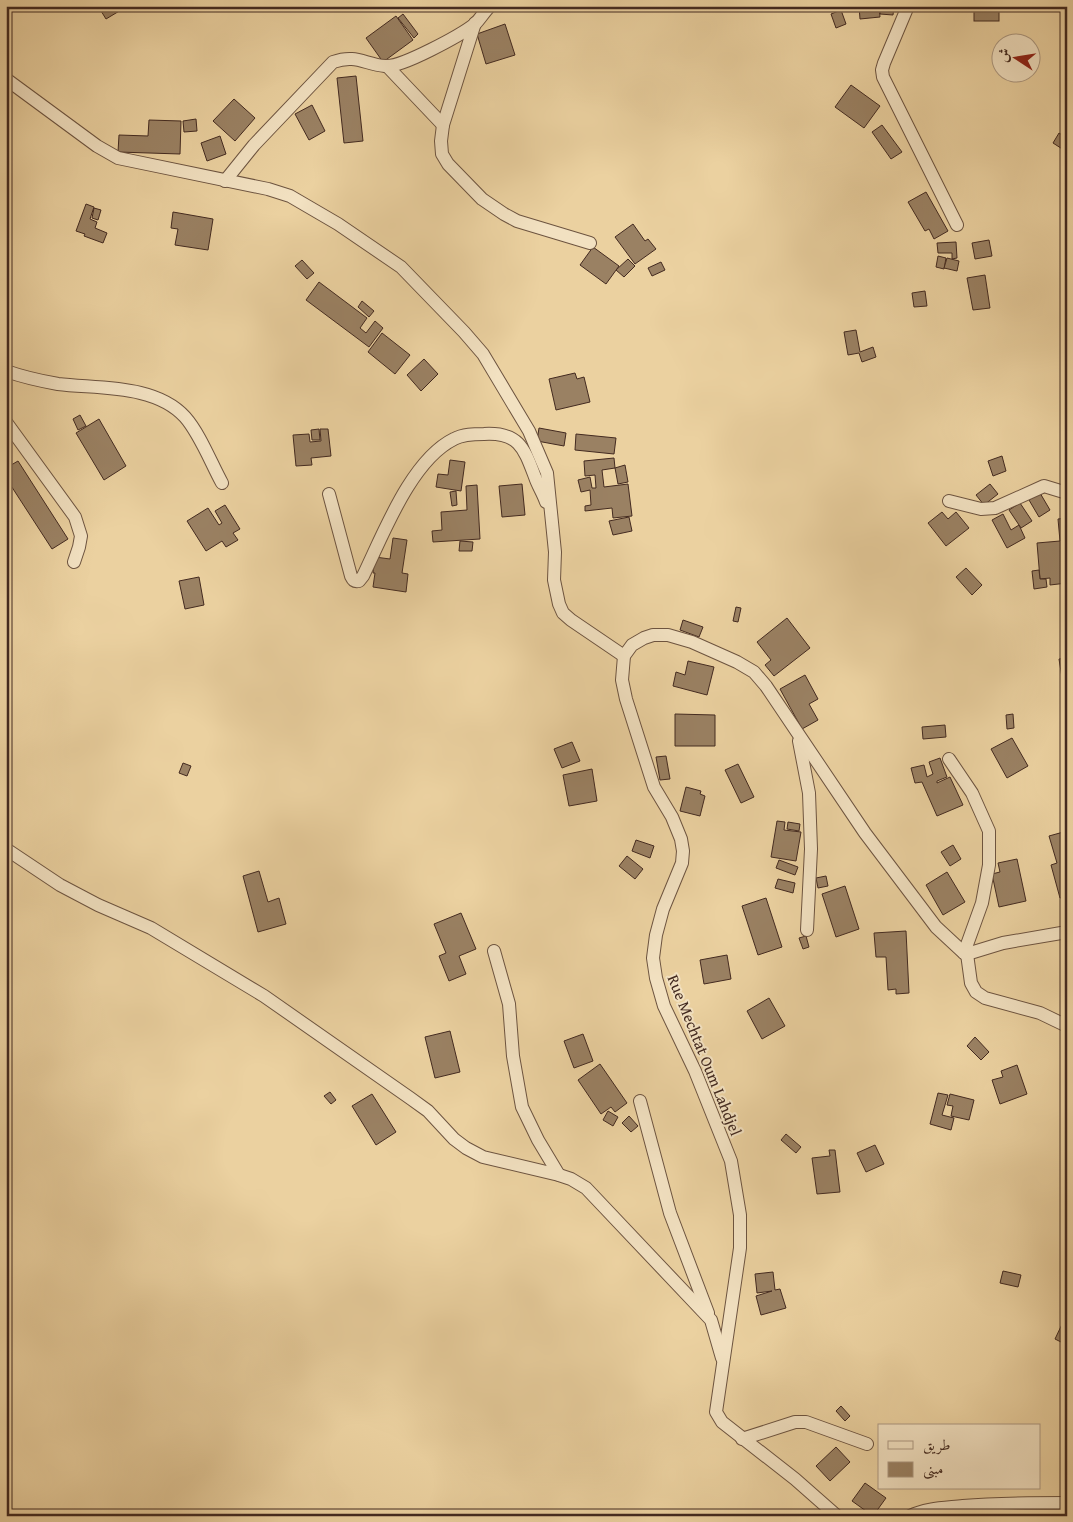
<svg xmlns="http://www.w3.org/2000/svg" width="1073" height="1522" viewBox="0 0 1073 1522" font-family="'Gentium Book Plus',Amiri,serif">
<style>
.building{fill:#9a8163;stroke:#432a20}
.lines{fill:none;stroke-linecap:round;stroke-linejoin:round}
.minor-casing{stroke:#6d5440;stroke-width:14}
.minor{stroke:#f2e1c1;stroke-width:12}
.labels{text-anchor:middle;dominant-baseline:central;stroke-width:4;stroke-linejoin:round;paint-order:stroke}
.street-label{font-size:16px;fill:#432a20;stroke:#f2e1c1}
</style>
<rect width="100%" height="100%" fill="#ebd1a0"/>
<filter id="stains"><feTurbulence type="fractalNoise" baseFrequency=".004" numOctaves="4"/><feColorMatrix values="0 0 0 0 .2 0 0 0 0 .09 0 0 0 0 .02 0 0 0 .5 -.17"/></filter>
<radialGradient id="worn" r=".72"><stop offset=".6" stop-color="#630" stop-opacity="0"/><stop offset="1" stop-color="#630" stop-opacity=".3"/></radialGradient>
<!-- building -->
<g class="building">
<path d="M 98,6 L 119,6 L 121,10 L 106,19 Z"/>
<path d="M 859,6 L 879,6 L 880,17 L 860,19 Z"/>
<path d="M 881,6 L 894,6 L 893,15 L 880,14 Z"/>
<rect x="974" y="6" width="25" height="15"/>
<path d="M 841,10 L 846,24 L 836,28 L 831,14 Z"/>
<path d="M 403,14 L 418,34 L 414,38 L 398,18 Z"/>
<path d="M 396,16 L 413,40 L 383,62 L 366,38 Z"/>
<path d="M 505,24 L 515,55 L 486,64 L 477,34 Z"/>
<path d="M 356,76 L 363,141 L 344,143 L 337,78 Z"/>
<path d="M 851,85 L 880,106 L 864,128 L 835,107 Z"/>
<path d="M 234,99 L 255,118 L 235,141 L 213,121 Z"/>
<path d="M 312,105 L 325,131 L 309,140 L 295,114 Z"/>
<path d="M 196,119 L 197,131 L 184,132 L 183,121 Z"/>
<path d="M 149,120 L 181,121 L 180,154 L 118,152 L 119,135 L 148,136 Z"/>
<path d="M 882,125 L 902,152 L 891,159 L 872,132 Z"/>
<path d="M 1059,133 L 1067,138 L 1067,152 L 1053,143 Z"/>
<path d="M 220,136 L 226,154 L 207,161 L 201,143 Z"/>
<path d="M 926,192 L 948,231 L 934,239 L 929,229 L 925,231 L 908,202 Z"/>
<path d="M 86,204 L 94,207 L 90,219 L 97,222 L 95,228 L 107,233 L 103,243 L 84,236 L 85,234 L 76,231 Z"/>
<path d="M 94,208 L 101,210 L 98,220 L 92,218 Z"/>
<path d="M 173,212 L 213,219 L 208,250 L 175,245 L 178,229 L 171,228 Z"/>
<path d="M 633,224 L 645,241 L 648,239 L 656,249 L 635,264 L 615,237 Z"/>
<path d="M 989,240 L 992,256 L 975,259 L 972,243 Z"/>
<path d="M 956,242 L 957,258 L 952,259 L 952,253 L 938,253 L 937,243 Z"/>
<path d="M 593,247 L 619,266 L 606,284 L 580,265 Z"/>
<path d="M 938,256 L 946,258 L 944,269 L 936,267 Z"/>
<path d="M 947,258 L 959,261 L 957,271 L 944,268 Z"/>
<path d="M 628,259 L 635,266 L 624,277 L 616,270 Z"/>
<path d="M 302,260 L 314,273 L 307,279 L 295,266 Z"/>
<path d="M 661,262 L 665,270 L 652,276 L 648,268 Z"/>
<path d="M 985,275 L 990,308 L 973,310 L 967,278 Z"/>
<path d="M 319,282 L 367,318 L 360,328 L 366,333 L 375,321 L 383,328 L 369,347 L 306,300 Z"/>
<path d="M 925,291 L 927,306 L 914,307 L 912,293 Z"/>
<path d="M 362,301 L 374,311 L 369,317 L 358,307 Z"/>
<path d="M 856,330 L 860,352 L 873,347 L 876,357 L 862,362 L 859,353 L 848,355 L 844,332 Z"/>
<path d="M 382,333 L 410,355 L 395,374 L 368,352 Z"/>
<path d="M 424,359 L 438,374 L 421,391 L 407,375 Z"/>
<path d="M 575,373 L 577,379 L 584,377 L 590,402 L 556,410 L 549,379 Z"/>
<path d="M 80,415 L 86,426 L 78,430 L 73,419 Z"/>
<path d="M 99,419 L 126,466 L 104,480 L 76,433 Z"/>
<path d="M 539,428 L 566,433 L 564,446 L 537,441 Z"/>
<path d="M 319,429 L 320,440 L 312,440 L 311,430 Z"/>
<path d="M 320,429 L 328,429 L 331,456 L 311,458 L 312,465 L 296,466 L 293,435 L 309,434 L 310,442 L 321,441 Z"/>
<path d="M 576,434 L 616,438 L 614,454 L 575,450 Z"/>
<path d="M 1002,456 L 1006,471 L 993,476 L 988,461 Z"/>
<path d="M 614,458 L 615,468 L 625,465 L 628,482 L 618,484 L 615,468 L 602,470 L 604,487 L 628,484 L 632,516 L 613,518 L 612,508 L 585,511 L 585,506 L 591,505 L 590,490 L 581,492 L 578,480 L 590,477 L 592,488 L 596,488 L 595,475 L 585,476 L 584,461 Z"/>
<path d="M 450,460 L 465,462 L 461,491 L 436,487 L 438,474 L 448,475 Z"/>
<path d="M 18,461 L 68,539 L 52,549 L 6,478 L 6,468 Z"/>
<path d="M 522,484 L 525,515 L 502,517 L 499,486 Z"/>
<path d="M 990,484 L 998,494 L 984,505 L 976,495 Z"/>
<path d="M 477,485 L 480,539 L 433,542 L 432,531 L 442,530 L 441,512 L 467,510 L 466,486 Z"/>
<path d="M 456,491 L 457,505 L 452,506 L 450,492 Z"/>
<path d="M 1040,493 L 1050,510 L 1039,517 L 1029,500 Z"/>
<path d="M 1020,503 L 1032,521 L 1021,528 L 1009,510 Z"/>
<path d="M 225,505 L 240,529 L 233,533 L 238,540 L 226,547 L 222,541 L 206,551 L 187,521 L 208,508 L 219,525 L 222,523 L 215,511 Z"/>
<path d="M 942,512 L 948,519 L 956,512 L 969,528 L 946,546 L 928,523 Z"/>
<path d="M 1003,514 L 1011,530 L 1019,525 L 1025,538 L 1007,548 L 992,520 Z"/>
<path d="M 629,517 L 632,531 L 613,535 L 609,521 Z"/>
<path d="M 1067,518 L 1067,583 L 1050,585 L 1050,578 L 1040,579 L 1037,543 L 1060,541 L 1058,519 Z"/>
<path d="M 393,538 L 407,540 L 402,573 L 408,574 L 406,592 L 373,587 L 375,573 L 373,573 L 375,557 L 390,559 Z"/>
<path d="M 460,541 L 473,542 L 472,551 L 459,551 Z"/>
<path d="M 966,568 L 982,585 L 972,595 L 956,577 Z"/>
<path d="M 1039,570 L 1040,579 L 1046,579 L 1047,587 L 1034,589 L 1032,571 Z"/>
<path d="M 199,577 L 204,605 L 185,609 L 179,581 Z"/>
<path d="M 736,607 L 741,608 L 738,622 L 733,621 Z"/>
<path d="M 787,618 L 810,648 L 774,676 L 765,665 L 771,660 L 757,642 Z"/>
<path d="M 683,620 L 703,627 L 699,637 L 680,630 Z"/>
<path d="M 1067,658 L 1067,703 L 1066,703 L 1059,659 Z"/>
<path d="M 688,661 L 714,667 L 707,695 L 673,686 L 676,672 L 685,675 Z"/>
<path d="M 805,675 L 818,699 L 809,704 L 818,720 L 802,729 L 780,689 Z"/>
<path d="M 675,714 L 715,715 L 715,746 L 675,746 Z"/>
<path d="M 1013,714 L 1014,728 L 1007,729 L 1006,715 Z"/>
<path d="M 945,725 L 946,737 L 923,739 L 922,727 Z"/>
<path d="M 1012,738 L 1028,766 L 1007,778 L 991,749 Z"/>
<path d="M 572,742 L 580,761 L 562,768 L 554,749 Z"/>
<path d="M 666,756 L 670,779 L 660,780 L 656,757 Z"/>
<path d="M 940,758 L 947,777 L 937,781 L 937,783 L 950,777 L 963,805 L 937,816 L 922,782 L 915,783 L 911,768 L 924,765 L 927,777 L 933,774 L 929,762 Z"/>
<path d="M 183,763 L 191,766 L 187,776 L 179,773 Z"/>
<path d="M 738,764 L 754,797 L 741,803 L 725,770 Z"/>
<path d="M 592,769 L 597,801 L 569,806 L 563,775 Z"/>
<path d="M 686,787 L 701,791 L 700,794 L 705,796 L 700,816 L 680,811 Z"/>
<path d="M 777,821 L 785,822 L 784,830 L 801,832 L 796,861 L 771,857 Z"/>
<path d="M 788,822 L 800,824 L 799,831 L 787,829 Z"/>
<path d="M 1067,831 L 1067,896 L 1060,898 L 1051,865 L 1057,863 L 1049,836 Z"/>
<path d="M 636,840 L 654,846 L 650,858 L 632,851 Z"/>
<path d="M 953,845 L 961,859 L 950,866 L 941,852 Z"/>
<path d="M 627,856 L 643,869 L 635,879 L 619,866 Z"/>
<path d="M 1017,859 L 1026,901 L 999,907 L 992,874 L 1000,872 L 998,863 Z"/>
<path d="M 779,860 L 798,867 L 795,875 L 776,868 Z"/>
<path d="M 259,871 L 268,902 L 279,898 L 286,924 L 258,932 L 243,876 Z"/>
<path d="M 947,872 L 965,902 L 943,915 L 926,885 Z"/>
<path d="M 826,876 L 828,886 L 818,888 L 816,878 Z"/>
<path d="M 778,879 L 795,883 L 793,893 L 775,888 Z"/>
<path d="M 845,886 L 859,929 L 836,937 L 822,894 Z"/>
<path d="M 766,898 L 782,947 L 758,955 L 742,906 Z"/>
<path d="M 461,913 L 476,949 L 459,956 L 466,974 L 449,981 L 439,956 L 446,953 L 434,924 Z"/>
<path d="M 906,931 L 909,993 L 896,994 L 896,989 L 888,990 L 886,957 L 876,957 L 874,933 Z"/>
<path d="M 806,936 L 809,947 L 803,949 L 799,938 Z"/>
<path d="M 727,955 L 731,979 L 704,984 L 700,960 Z"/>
<path d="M 769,998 L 785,1026 L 762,1039 L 747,1011 Z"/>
<path d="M 450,1031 L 460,1072 L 435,1078 L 425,1037 Z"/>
<path d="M 583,1034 L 593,1061 L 574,1068 L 564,1041 Z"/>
<path d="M 975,1037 L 989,1052 L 981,1060 L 967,1046 Z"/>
<path d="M 600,1064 L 627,1103 L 615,1112 L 611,1107 L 601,1114 L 578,1080 Z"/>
<path d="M 1017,1065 L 1027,1094 L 1000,1104 L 992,1080 L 1003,1077 L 1001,1071 Z"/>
<path d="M 330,1092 L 336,1100 L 331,1104 L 324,1096 Z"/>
<path d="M 938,1093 L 948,1095 L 942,1115 L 954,1118 L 951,1130 L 930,1124 Z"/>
<path d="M 372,1094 L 396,1132 L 376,1145 L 352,1106 Z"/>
<path d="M 950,1094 L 974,1100 L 969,1120 L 951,1116 L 953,1106 L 947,1105 Z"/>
<path d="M 608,1111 L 618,1117 L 613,1126 L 603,1120 Z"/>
<path d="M 629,1116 L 638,1126 L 631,1132 L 622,1123 Z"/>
<path d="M 786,1134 L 801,1147 L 796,1153 L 781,1140 Z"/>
<path d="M 875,1145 L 884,1164 L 866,1172 L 857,1153 Z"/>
<path d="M 829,1150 L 835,1150 L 840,1192 L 817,1194 L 812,1158 L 830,1156 Z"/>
<path d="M 1003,1271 L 1021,1275 L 1018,1287 L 1000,1283 Z"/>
<path d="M 773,1272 L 775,1290 L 780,1289 L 786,1308 L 761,1315 L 756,1296 L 772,1291 L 757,1293 L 755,1274 Z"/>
<path d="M 1064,1320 L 1067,1322 L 1067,1345 L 1055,1339 Z"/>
<path d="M 841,1406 L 850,1416 L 845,1421 L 836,1411 Z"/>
<path d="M 836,1447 L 850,1462 L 830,1481 L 816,1466 Z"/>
<path d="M 865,1483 L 886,1498 L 873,1516 L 852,1501 Z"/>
</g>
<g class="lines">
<defs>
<g id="minor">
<path d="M 908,6 L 884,63 L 882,70 L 883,77 L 957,225"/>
<path d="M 475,23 L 443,125 L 441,141 L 442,154 L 448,164 L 482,199 L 504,214 L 517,221 L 590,243"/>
<path d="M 387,66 L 443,125"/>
<path d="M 6,79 L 97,146 L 118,158 L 268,189 L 290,196 L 338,224 L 401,267 L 464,332 L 483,354 L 529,431 L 547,473 L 555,552 L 554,580 L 559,604 L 563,613 L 571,620 L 624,656"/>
<path d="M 225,181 L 254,145 L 333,62 C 356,54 364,64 385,66 C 401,68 461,35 475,24 C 480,19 484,12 490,6"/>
<path d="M 6,371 C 23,377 41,381 58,384 C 98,389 155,384 185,417 C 200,434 211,463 222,483"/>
<path d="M 6,422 L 75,517 L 81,536 L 79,547 L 74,562"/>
<path d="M 329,494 L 351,576 C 353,580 354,582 359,581 L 363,576 C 383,535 411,460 454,439 C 463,434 474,434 484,434 C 519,432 524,448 535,477 C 538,486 543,493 546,502"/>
<path d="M 949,501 L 981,509 L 995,508 L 1044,486 L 1067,493"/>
<path d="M 799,741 L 809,793 L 811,849 L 807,930"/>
<path d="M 949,759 L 972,793 L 989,831 L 989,865 L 982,903 L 964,953"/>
<path d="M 6,849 L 60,885 L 98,905 L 151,928 L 264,996 L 410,1098 L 428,1111 L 454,1139 L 466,1148 L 483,1157 L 559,1175 L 571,1179 L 586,1188 L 711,1320 L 722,1358"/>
<path d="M 494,951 L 509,1004 L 513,1056 L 522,1107 L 538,1140 L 559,1175"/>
<path d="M 967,954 L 971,983 L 976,992 L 985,998 L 1040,1013 L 1067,1026"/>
<path d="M 640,1101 L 670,1213 L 708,1313"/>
<path d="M 742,1439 L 795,1422 L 806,1422 L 867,1444"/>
<path d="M 837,1516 L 795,1479 L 722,1422 L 716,1412 L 740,1248 L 740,1215 L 731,1161 L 695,1071 L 664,1006 L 656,978 L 653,958 L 656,935 L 663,909 L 682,863 L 683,851 L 681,839 L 672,817 L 654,787 L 626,699 L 622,680 L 624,656 L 632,645 L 644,638 L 653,635 L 668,635 L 692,642 L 737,662 L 754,672 L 766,686 L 865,833 L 936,927 L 964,953 L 967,954 L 1003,943 L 1067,932"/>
<path d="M 910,1516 C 926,1508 945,1508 963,1506 C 997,1503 1032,1503 1067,1503"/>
</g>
</defs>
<!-- minor casing -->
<use href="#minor" class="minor-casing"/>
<!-- minor -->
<use href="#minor" class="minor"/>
</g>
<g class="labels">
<!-- street labels -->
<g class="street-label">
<text transform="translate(705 1055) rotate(68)">Rue Mechtat Oum Lahdjel</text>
</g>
</g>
<!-- margin -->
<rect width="1073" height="1522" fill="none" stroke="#ebd1a0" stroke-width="25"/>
<rect x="8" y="8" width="1058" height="1507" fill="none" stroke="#432a20" stroke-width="2.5"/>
<rect x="12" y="12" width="1048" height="1497" fill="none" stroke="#432a20"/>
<!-- legend -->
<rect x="878" y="1424" width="162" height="65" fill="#f2e1c1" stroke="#ac9881"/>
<rect x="888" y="1441" width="25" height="8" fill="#f2e1c1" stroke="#ac9881"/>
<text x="923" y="1450" font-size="15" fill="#432a20">طريق</text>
<rect x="888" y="1462" width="25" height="15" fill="#9a8163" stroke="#ac9881"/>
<text x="923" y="1474" font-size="15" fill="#432a20">مبنى</text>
<!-- north arrow -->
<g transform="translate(1016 58) rotate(282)"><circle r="24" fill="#f2e1c1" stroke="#ac9881"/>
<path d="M0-4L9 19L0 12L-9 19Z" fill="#8f2418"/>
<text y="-8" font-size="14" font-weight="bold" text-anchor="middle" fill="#432a20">ش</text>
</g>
<rect width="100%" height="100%" filter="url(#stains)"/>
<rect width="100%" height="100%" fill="url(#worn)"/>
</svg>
